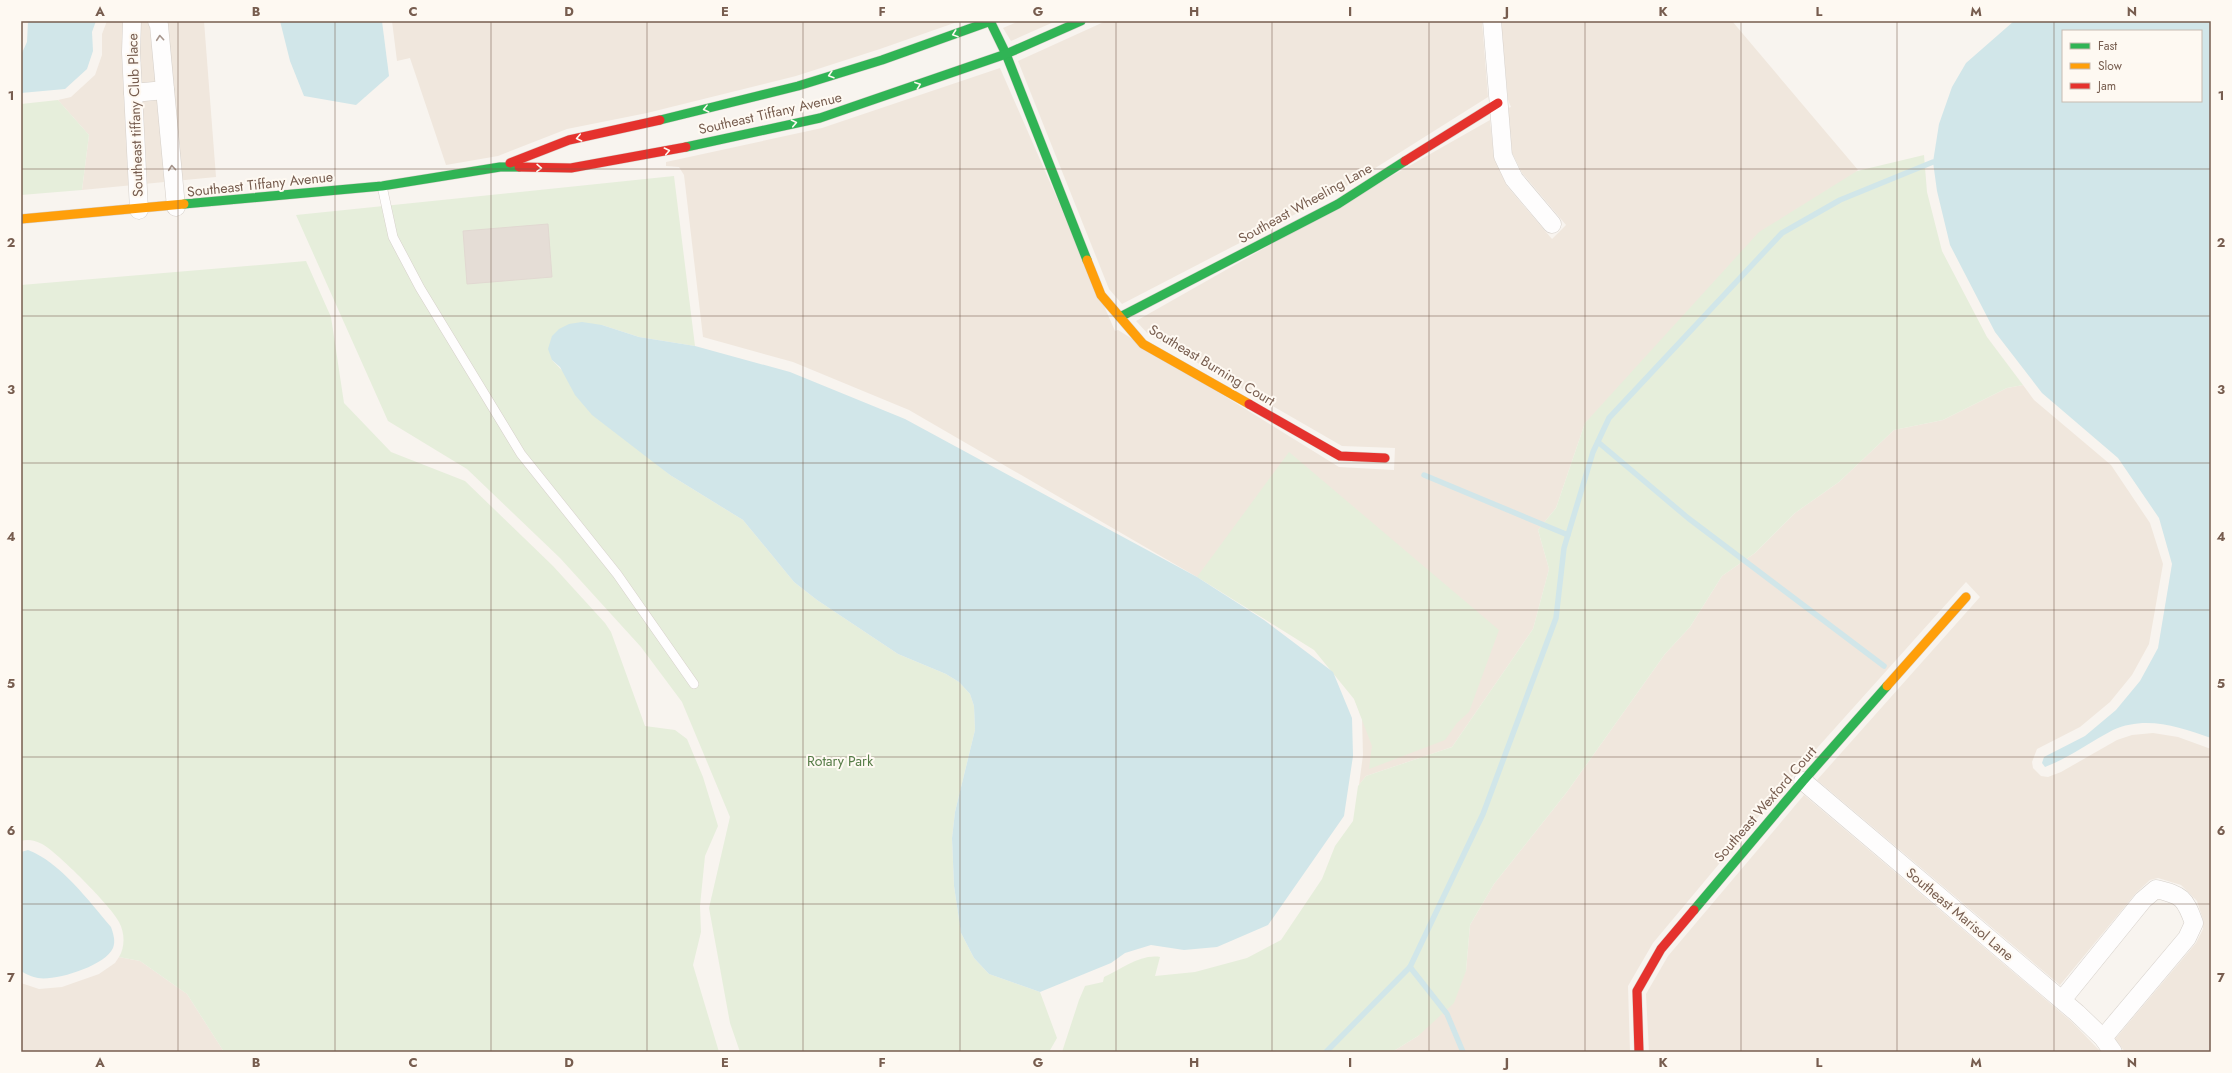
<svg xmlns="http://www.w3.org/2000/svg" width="2232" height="1073" viewBox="0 0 2232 1073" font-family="Jost,sans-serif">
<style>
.residential{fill:#f0e7dd}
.green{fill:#e6eedb}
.water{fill:#d1e6e9;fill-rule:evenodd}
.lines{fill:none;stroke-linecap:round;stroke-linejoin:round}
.stream{stroke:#d1e6e9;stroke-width:5.5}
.building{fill:#e5ddd6;stroke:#e1d8d1}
.lane-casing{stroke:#d6d0ca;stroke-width:10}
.street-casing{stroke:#d6d0ca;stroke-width:19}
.fast-casing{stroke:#d8d1cb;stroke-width:10}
.slow-casing{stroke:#d8d1cb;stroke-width:10}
.jam-casing{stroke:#d8d1cb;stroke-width:10}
.lane{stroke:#fefdfd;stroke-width:9}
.street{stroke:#fefdfd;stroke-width:18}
.fast{stroke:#30b455;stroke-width:9}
.slow{stroke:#ff9f0a;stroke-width:9}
.jam{stroke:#e5322d;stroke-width:9}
.oneway{stroke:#fef9f2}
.oneway2{stroke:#a6958c}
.grid{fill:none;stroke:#775d4f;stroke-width:1;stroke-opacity:0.55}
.labels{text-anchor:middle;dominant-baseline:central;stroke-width:4;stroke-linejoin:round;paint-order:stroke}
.street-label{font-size:14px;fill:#775d4f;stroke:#fef9f2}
.park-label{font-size:14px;fill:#567c47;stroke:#fef9f2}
.neatline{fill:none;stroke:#775d4f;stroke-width:1.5}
.grid-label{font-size:13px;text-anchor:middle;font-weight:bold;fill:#775d4f}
</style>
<rect width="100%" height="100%" fill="#f8f4ef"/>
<!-- residential -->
<g class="residential">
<path d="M 107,21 L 204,21 L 216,177 L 82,190 L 89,135 L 58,100 L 71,97 L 95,75 L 102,55 L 102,34 Z"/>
<path d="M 392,21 L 960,21 L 880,49 L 796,76 L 647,113 L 567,129 L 498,156 L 446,165 L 410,58 L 397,61 Z"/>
<path d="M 1019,21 L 1056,21 L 1011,41 L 1003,28 Z"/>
<path d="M 1106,21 L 1482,21 L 1488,97 L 1334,194 L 1122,304 L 1109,289 L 1018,61 Z"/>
<path d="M 1501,21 L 1732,21 L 1858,170 L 1585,423 L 1556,508 L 1538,530 L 1549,569 L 1533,629 L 1452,747 L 1366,776 L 1359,785 L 1363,755 L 1362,718 L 1342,668 L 1269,611 L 1197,577 L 909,410 L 793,362 L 703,337 L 684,175 L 679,167 L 666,166 L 666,162 L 822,128 L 1000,68 L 1115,331 L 1118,330 L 1339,467 L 1394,470 L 1395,448 L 1342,446 L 1149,335 L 1136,321 L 1490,120 L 1494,156 L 1507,186 L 1552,239 L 1566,225 L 1522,173 L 1512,153 L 1508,108 L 1511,107 L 1508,100 Z"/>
<path d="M 2023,385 L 2034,400 L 2111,465 L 2150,523 L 2163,564 L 2149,644 L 2132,675 L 2110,702 L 2080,727 L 2037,749 L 2032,762 L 2033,768 L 2041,776 L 2048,777 L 2061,772 L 2117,740 L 2132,735 L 2153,733 L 2178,737 L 2211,749 L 2211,1052 L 2125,1052 L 2115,1039 L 2196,943 L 2203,929 L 2203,920 L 2197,901 L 2181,885 L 2158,878 L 2150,880 L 2136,893 L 2060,985 L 1817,780 L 1980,597 L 1966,582 L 1801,766 L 1653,943 L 1628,986 L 1630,1052 L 1392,1052 L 1418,1036 L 1466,971 L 1470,925 L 1494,884 L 1567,792 L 1665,654 L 1690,627 L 1722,576 L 1755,553 L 1795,513 L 1839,482 L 1894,430 L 1943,420 L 2007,388 Z"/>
<path d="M 1804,795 L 2072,1022 L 2101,1052 L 1649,1052 L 1646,994 L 1668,956 Z"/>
<path d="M 119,957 L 140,961 L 187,994 L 224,1052 L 21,1052 L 21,983 L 39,989 L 62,987 L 99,974 L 115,963 Z"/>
</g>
<!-- green -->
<g class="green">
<path d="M 58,100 L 89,135 L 82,190 L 21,195 L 21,104 Z"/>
<path d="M 1924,155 L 1927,192 L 1942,251 L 1987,337 L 2023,385 L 2007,388 L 1943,420 L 1894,430 L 1839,482 L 1795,513 L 1755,553 L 1722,576 L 1690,627 L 1665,654 L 1567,792 L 1494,884 L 1470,925 L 1466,971 L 1454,1003 L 1418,1036 L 1392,1052 L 1062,1052 L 1079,1000 L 1085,986 L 1103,982 L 1104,977 C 1122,969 1140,954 1160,957 L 1155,976 L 1195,972 L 1247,958 L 1281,940 L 1322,879 L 1335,846 L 1353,821 L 1358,786 L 1366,776 L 1452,747 L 1533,629 L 1549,569 L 1538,530 L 1556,508 L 1585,423 L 1759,232 L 1857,171 Z"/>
<path d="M 674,176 L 695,346 L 639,337 L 602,325 L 552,360 L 634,445 L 670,475 L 743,520 L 794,582 L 817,600 L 898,654 L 946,674 L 959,682 L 970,694 L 974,706 L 975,730 L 955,812 L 952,838 L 954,886 L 961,933 L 974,958 L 989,974 L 1040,992 L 1057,1038 L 1049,1052 L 740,1052 L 730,1023 L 709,908 L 730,817 L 682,702 L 641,647 L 560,558 L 467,469 L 388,421 L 296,215 Z"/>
<path d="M 306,261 L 331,317 L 344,403 L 391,452 L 465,481 L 553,566 L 605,623 L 611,632 L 645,726 L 675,730 L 687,739 L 703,777 L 718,826 L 705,856 L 700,906 L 701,932 L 693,965 L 719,1052 L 224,1052 L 187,994 L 140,961 L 119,957 C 125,947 125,933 119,922 C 113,908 55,850 42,844 C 34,840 28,839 21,841 L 21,285 Z"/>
<path d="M 1289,452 L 1499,630 L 1469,712 L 1457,723 L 1445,740 L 1369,769 L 1372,746 L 1354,699 L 1314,650 L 1197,577 Z"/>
</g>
<!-- water -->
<g class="water">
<path d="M 28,21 L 96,21 L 92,32 L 93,51 L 87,69 L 65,89 L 21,93 L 21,55 L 27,42 Z"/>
<path d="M 280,21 L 382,21 L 389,76 L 356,105 L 304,96 L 290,61 Z"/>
<path d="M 2014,21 L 2211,21 L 2211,738 C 2179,727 2146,715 2113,730 C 2090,742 2069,758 2045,767 L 2042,763 L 2044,757 L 2085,736 L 2116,710 L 2140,681 L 2158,648 L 2172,564 L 2159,518 L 2118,458 L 2042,393 L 1995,332 L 1950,245 L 1937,191 L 1933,162 L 1939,124 L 1952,87 L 1966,63 ZM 2063,31 L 2201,31 L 2201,101 L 2063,101 Z"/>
<path d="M 582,322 L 602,325 L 639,337 L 695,346 L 790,372 L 905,419 L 1197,577 L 1264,620 L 1333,672 L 1352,718 L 1353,756 L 1344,816 L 1268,925 L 1217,947 L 1184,950 L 1151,945 L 1125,953 L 1111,963 L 1040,992 L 989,974 L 974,958 L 961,933 L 954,886 L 952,838 L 955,812 L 975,730 L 974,706 L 970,694 L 959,682 L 946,674 L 898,654 L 817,600 L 794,582 L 743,520 L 670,475 L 592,415 L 575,395 L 560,367 L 552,360 L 548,349 L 552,336 L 559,329 L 569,324 Z"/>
<path d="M 28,850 C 60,862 89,901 111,927 C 113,933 116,941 113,948 C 105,966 56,981 38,978 C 33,977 25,974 21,971 L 21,852 Z"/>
</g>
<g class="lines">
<!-- stream -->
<g class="stream">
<path d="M 1598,442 L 1688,518 L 1884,666"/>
<path d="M 1424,475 L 1568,535"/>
<path d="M 1410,967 L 1447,1014 L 1463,1052"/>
<path d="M 1326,1052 L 1410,967 L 1483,814 L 1556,618 L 1564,548 L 1593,452 L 1609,418 L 1782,233 L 1840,200 L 1933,162"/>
</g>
</g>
<!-- building -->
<path class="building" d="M 548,224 L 552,277 L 467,284 L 463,231 Z"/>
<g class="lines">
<defs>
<path id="lane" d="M 382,186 L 393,237 L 420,288 L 521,454 L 617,574 L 694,684"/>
<g id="street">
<path d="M 132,21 L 131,52 L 139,210"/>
<path d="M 157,21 L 159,25 L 176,207"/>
<path d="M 1492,21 L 1503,156 L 1514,179 L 1552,224"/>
<path d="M 133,93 L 165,90"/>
<path d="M 1803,781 L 2077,1013 L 2103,1038 L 2113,1052"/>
<path d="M 2062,1000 L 2143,900 L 2156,889 C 2182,895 2185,898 2194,923 L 2187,938 L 2103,1038"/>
</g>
<g id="fast">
<path d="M 990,21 L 1006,54 L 1087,260"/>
<path d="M 660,120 L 798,86 L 882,60 L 991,21"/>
<path d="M 686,147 L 820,118 L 1006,54 L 1081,21"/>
<path d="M 184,204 L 382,186 L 500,167 L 519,167"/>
<path d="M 1120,317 L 1338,204 L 1405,161"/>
<path d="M 1694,910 L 1803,781 L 1887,686"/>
</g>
<g id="slow">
<path d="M 21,219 L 184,204"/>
<path d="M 1087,260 L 1101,295 L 1143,344 L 1249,404"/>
<path d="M 1887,686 L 1966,597"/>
</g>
<g id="jam">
<path d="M 1405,161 L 1498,103"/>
<path d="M 510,163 L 569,140 L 660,120"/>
<path d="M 519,167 L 571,168 L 686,147"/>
<path d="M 1249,404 L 1340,456 L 1385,458"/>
<path d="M 1639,1052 L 1637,991 L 1661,949 L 1694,910"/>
</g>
</defs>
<!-- lane casing -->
<use href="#lane" class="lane-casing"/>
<!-- street casing -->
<use href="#street" class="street-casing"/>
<!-- fast casing -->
<use href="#fast" class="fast-casing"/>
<!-- slow casing -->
<use href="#slow" class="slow-casing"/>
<!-- jam casing -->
<use href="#jam" class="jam-casing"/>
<!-- lane -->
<use href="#lane" class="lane"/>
<!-- street -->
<use href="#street" class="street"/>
<!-- fast -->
<use href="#fast" class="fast"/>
<!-- slow -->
<use href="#slow" class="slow"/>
<!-- jam -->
<use href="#jam" class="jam"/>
</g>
<!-- one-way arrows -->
<defs><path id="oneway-chevron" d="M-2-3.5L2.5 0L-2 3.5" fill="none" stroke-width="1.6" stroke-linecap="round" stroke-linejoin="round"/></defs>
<g class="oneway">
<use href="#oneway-chevron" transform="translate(955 34) rotate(161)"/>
<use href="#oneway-chevron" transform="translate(831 75) rotate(163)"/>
<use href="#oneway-chevron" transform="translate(918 85) rotate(-20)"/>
<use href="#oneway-chevron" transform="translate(706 109) rotate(166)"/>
<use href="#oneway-chevron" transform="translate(794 123) rotate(-12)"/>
<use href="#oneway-chevron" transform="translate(579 138) rotate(168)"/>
<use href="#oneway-chevron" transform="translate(667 151) rotate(-12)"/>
<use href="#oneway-chevron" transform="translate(539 168) rotate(1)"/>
</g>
<g class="oneway2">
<use href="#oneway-chevron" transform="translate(160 38) rotate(-95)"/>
<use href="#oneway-chevron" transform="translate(172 168) rotate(-95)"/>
</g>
<!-- grid -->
<path class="grid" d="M 178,21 L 178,1052M 335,21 L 335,1052M 491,21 L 491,1052M 647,21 L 647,1052M 803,21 L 803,1052M 960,21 L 960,1052M 1116,21 L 1116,1052M 1272,21 L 1272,1052M 1429,21 L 1429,1052M 1585,21 L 1585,1052M 1741,21 L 1741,1052M 1897,21 L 1897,1052M 2054,21 L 2054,1052M 21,169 L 2211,169M 21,316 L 2211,316M 21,463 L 2211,463M 21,610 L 2211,610M 21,757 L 2211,757M 21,904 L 2211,904"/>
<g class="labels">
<!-- street labels -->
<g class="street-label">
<text transform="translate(770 113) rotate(-13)">Southeast Tiffany Avenue</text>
<text transform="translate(135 115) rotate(-92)">Southeast tiffany Club Place</text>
<text transform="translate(260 184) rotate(-6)">Southeast Tiffany Avenue</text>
<text transform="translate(1305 203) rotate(-29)">Southeast Wheeling Lane</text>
<text transform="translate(1212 365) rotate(31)">Southeast Burning Court</text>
<text transform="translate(1765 804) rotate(-49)">Southeast Wexford Court</text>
<text transform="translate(1960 914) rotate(40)">Southeast Marisol Lane</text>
</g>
<!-- park labels -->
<g class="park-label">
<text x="840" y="761">Rotary Park</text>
</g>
</g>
<!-- border -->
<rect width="2232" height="1073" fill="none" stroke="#fef9f2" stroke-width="44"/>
<!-- legend -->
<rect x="2062" y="30" width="140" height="72" fill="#fef9f2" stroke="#c8bbb1"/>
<rect x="2070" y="43" width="20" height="6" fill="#30b455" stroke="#c8bbb1"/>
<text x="2098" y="50" font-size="12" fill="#775d4f">Fast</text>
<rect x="2070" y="63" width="20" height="6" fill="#ff9f0a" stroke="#c8bbb1"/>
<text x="2098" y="70" font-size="12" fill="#775d4f">Slow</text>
<rect x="2070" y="83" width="20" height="6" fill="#e5322d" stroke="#c8bbb1"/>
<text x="2098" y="90" font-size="12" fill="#775d4f">Jam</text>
<rect x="22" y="22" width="2188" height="1029" class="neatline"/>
<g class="grid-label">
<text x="100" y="16">A</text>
<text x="256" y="16">B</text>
<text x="413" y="16">C</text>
<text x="569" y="16">D</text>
<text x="725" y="16">E</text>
<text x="882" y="16">F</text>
<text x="1038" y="16">G</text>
<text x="1194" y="16">H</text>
<text x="1350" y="16">I</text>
<text x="1507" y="16">J</text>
<text x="1663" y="16">K</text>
<text x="1819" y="16">L</text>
<text x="1976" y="16">M</text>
<text x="2132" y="16">N</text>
<text x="11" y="100">1</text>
<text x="2221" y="100">1</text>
<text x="11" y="247">2</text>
<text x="2221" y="247">2</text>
<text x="11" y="394">3</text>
<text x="2221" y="394">3</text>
<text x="11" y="541">4</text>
<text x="2221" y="541">4</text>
<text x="11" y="688">5</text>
<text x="2221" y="688">5</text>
<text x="11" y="835">6</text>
<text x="2221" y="835">6</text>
<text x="11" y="982">7</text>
<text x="2221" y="982">7</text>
<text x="100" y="1067">A</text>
<text x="256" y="1067">B</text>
<text x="413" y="1067">C</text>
<text x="569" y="1067">D</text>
<text x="725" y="1067">E</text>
<text x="882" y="1067">F</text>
<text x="1038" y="1067">G</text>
<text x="1194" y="1067">H</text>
<text x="1350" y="1067">I</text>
<text x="1507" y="1067">J</text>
<text x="1663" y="1067">K</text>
<text x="1819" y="1067">L</text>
<text x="1976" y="1067">M</text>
<text x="2132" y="1067">N</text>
</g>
</svg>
